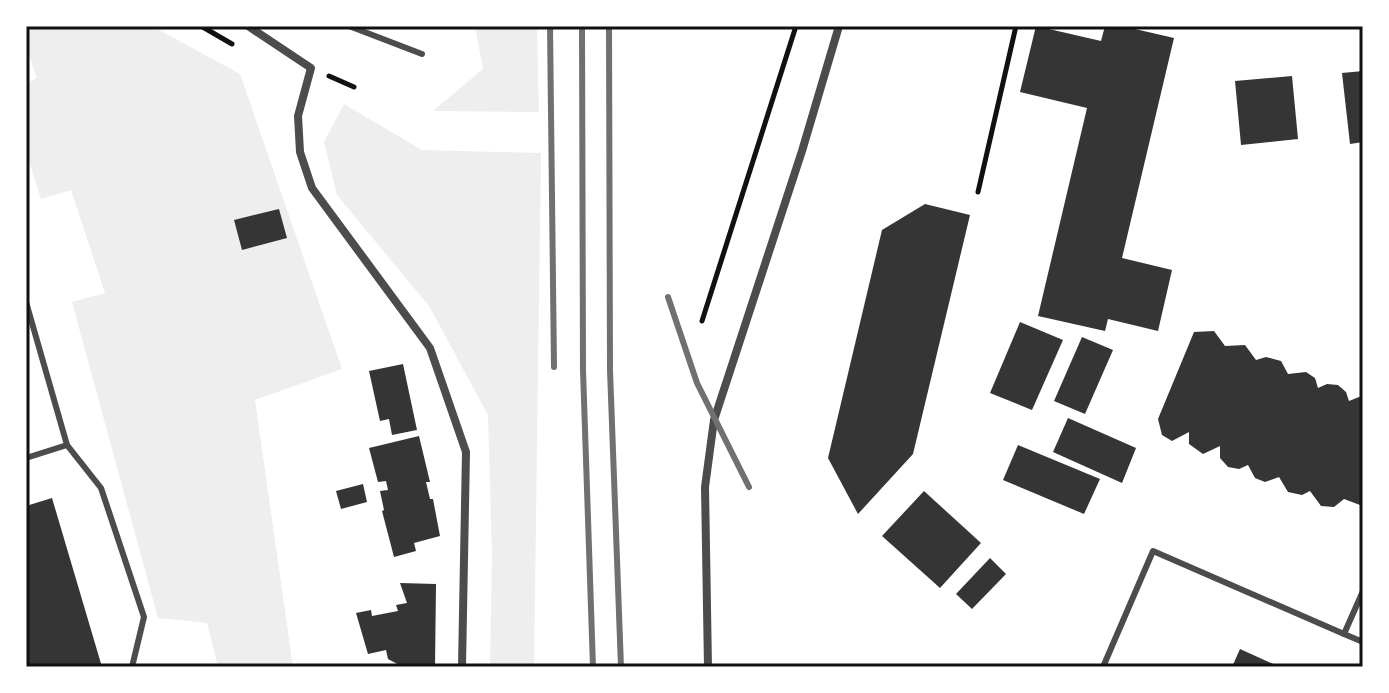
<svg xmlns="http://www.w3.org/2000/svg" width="1389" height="693" viewBox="0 0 1389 693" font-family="Commissioner,sans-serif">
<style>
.green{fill:#eee}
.building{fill:#353535}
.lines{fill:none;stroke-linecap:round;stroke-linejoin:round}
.path{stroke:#111;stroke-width:5}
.service{stroke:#4c4c4c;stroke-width:6}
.minor{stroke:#4c4c4c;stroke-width:8}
.rail{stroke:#707070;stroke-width:6}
.neatline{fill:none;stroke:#111;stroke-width:3}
</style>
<rect width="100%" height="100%" fill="#fff"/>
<!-- green -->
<g class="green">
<path d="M 26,26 L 152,26 L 240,74 L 342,369 L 255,400 L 293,667 L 218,667 L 207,623 L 158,618 L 72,302 L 105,293 L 71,190 L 41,199 L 26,152 L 26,83 L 37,78 L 26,47 Z"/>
<path d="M 475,26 L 537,26 L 539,112 L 433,111 L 483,69 Z"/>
<path d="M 344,104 L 422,150 L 541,153 L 534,667 L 490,667 L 492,555 L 488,415 L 429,306 L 337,195 L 324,142 Z"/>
</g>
<!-- building -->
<g class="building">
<path d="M 1036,26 L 1101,41 L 1105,26 L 1122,26 L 1174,38 L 1122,258 L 1172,270 L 1158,331 L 1108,319 L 1105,331 L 1038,316 L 1087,108 L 1020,92 Z"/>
<path d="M 1363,71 L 1363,142 L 1350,144 L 1342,73 Z"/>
<path d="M 1292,76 L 1298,139 L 1241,145 L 1235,81 Z"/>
<path d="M 925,204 L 970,215 L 913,454 L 858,514 L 828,458 L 882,230 Z"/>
<path d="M 279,209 L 287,238 L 242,250 L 234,220 Z"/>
<path d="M 1020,322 L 1063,340 L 1032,410 L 990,393 Z"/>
<path d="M 1214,331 L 1225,346 L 1245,345 L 1256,360 L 1266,357 L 1281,361 L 1288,374 L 1306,372 L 1315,378 L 1318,388 L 1327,384 L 1338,385 L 1346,392 L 1349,401 L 1359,397 L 1363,399 L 1363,500 L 1360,505 L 1344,499 L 1334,507 L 1321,506 L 1310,491 L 1302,495 L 1288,492 L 1279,477 L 1265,482 L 1255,478 L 1248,465 L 1239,469 L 1228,467 L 1220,458 L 1220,446 L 1203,454 L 1189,444 L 1189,432 L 1172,441 L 1162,435 L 1158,419 L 1194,332 Z"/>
<path d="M 1082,337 L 1113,350 L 1085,414 L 1054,401 Z"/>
<path d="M 403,364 L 417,430 L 392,435 L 389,419 L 380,421 L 369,371 Z"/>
<path d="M 1068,418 L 1136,448 L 1122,483 L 1053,452 Z"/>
<path d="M 419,436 L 430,482 L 426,482 L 430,499 L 433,499 L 440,536 L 414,543 L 416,551 L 394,557 L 382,511 L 384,510 L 380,491 L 388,490 L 386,481 L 378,482 L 369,448 Z"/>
<path d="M 1018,445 L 1100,479 L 1084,514 L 1003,480 Z"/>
<path d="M 363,484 L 367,502 L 341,509 L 336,491 Z"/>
<path d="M 924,491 L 981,543 L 940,588 L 882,536 Z"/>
<path d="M 52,498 L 102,667 L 26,667 L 26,506 Z"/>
<path d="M 990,558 L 1006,574 L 972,609 L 956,594 Z"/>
<path d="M 400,583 L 436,584 L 435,667 L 401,666 L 388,659 L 386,650 L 368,654 L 356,613 L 371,610 L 372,616 L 398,611 L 396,605 L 407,603 Z"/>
<path d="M 1240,649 L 1280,667 L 1232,667 Z"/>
</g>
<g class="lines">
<!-- path -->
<g class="path">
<path d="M 201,26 L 232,44"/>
<path d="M 329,76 L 354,87"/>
<path d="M 978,192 L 1016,26"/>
<path d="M 702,321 L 796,26"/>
</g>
<!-- service -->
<g class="service">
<path d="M 349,26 L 422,54"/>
<path d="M 26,302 L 67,445 L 26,458"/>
<path d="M 67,445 L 101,488 L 144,617 L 132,667"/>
<path d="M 1344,634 L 1363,642"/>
<path d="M 1103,667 L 1153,551 L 1344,634 L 1363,591"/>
</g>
<!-- minor -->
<g class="minor">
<path d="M 248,26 L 311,68 L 298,116 L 300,152 L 312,188 L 430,348 L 466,452 L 462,667"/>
<path d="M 708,667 L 705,487 L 714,420 L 802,151 L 839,26"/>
</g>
<!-- rail -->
<g class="rail">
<path d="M 550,26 L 554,367"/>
<path d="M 582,26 L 583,370 L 593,667"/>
<path d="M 609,26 L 610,370 L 621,667"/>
<path d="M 668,297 L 697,383 L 749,487"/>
</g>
</g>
<!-- border -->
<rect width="1389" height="693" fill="none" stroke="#ffffff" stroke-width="56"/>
<rect x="28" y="28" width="1333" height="637" class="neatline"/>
</svg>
